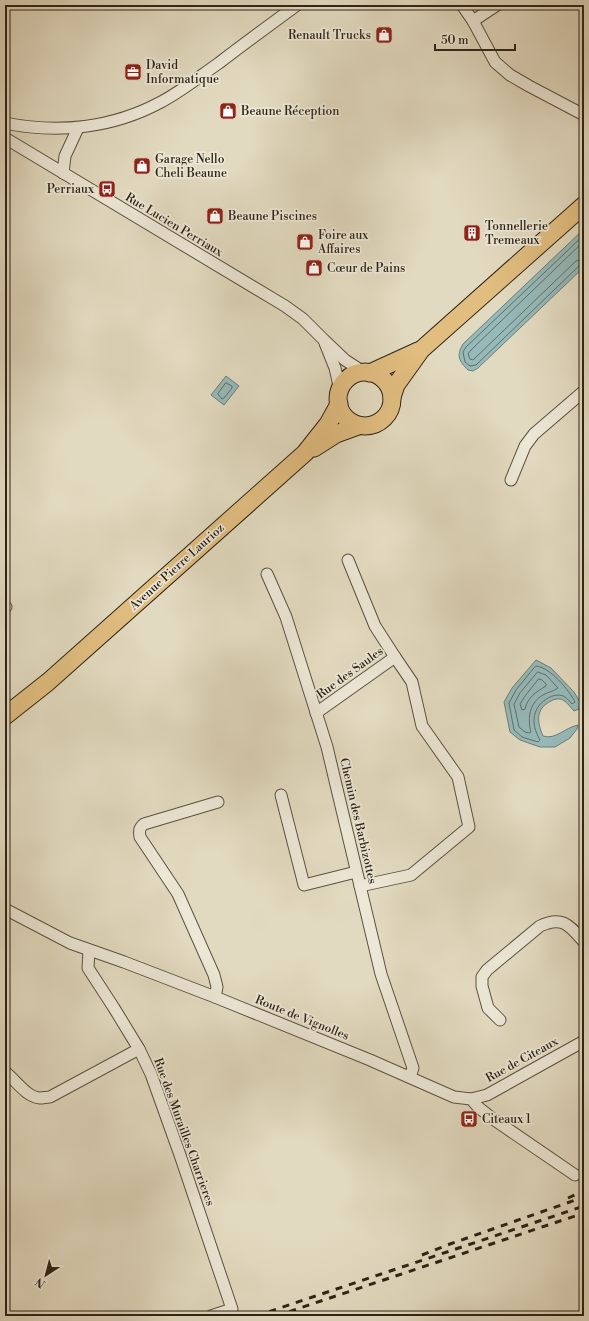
<svg xmlns="http://www.w3.org/2000/svg" width="589" height="1321" viewBox="0 0 589 1321" font-family="'Libre Bodoni',serif">
<style>
.water{fill:#96b9b9;stroke:#6c7d78}
.lines{fill:none;stroke-linecap:round;stroke-linejoin:round}
.shore{stroke:#626e68;stroke-width:1}
.minor-casing{stroke:#5b5241;stroke-width:13}
.primary-casing{stroke:#2e2417;stroke-width:19}
.minor{stroke:#ece7d6;stroke-width:11}
.primary{stroke:#e1bd80;stroke-width:17}
.rail{stroke:#2e2417;stroke-width:3;stroke-dasharray:7 7;stroke-linecap:butt}
.labels{text-anchor:middle;dominant-baseline:central;stroke-width:3.5;stroke-linejoin:round;paint-order:stroke}
.poi-label{font-size:12px;fill:#2e2417;stroke:#ece7d6;text-anchor:start}
.street-label{font-size:12px;fill:#2e2417;stroke:#ece7d6}
</style>
<rect width="100%" height="100%" fill="#e2dac0"/>
<filter id="stains"><feTurbulence type="fractalNoise" baseFrequency=".005" numOctaves="4"/><feColorMatrix values="0 0 0 0 .2 0 0 0 0 .09 0 0 0 0 .02 0 0 0 .5 -.17"/></filter>
<radialGradient id="worn" r=".72"><stop offset=".6" stop-color="#630" stop-opacity="0"/><stop offset="1" stop-color="#630" stop-opacity=".3"/></radialGradient>
<!-- water -->
<g class="water">
<path d="M 584,229 L 584,267 L 478,368 L 473,371 L 468,370 C 459,361 456,356 463,344 Z"/>
<path d="M 226,376 L 239,386 L 224,405 L 211,395 Z"/>
<path d="M 536,660 L 551,668 L 574,692 L 580,702 L 579,709 L 574,711 C 571,708 567,702 563,700 C 559,698 554,699 551,701 C 535,709 537,722 543,736 C 556,740 564,728 578,725 L 577,729 L 570,738 L 555,747 L 540,747 L 520,740 L 510,732 L 504,702 L 512,688 Z"/>
</g>
<g class="lines">
<!-- shore -->
<g class="shore">
<path d="M 584,235 L 466,347 L 463,352 L 465,362 L 470,366 L 476,365 L 580,265 L 584,264"/>
<path d="M 584,241 L 471,350 L 468,354 L 470,359 L 473,360 L 576,261 L 584,259"/>
<path d="M 226,383 L 232,386 L 232,388 L 224,398 L 222,399 L 218,394 Z"/>
<path d="M 536,666 C 550,667 569,690 575,702 L 572,704 C 570,702 568,699 565,697 C 561,694 554,695 550,697 C 532,706 530,723 540,740 L 538,742 L 522,737 L 514,730 L 509,703 L 516,690 Z"/>
<path d="M 538,672 L 546,675 L 558,688 C 554,691 548,692 543,695 C 530,702 527,718 531,732 L 529,733 L 525,732 L 519,727 L 514,704 L 520,693 Z"/>
<path d="M 539,679 L 542,680 L 546,684 L 546,686 C 536,692 528,697 525,709 L 522,710 L 520,704 L 525,696 Z"/>
</g>
<defs>
<g id="minor">
<path d="M 462,5 L 473,21 L 495,62 L 510,75 L 529,86 L 584,115"/>
<path d="M 473,21 L 497,5"/>
<path d="M 5,123 C 58,134 113,128 161,102 C 182,91 200,76 219,63 C 245,43 271,24 297,5"/>
<path d="M 5,138 L 285,306 L 303,319 L 324,340 L 345,360 L 365,373"/>
<path d="M 63,173 L 65,156 L 78,128"/>
<path d="M 325,343 L 335,368 L 340,390"/>
<path d="M 511,480 L 525,446 L 534,434 L 584,391"/>
<path d="M 348,560 L 375,626 L 395,657"/>
<path d="M 267,574 L 286,617 L 327,747 L 381,974 L 413,1068 L 410,1077"/>
<path d="M 5,606 L 6,607"/>
<path d="M 316,713 L 395,657 L 412,682 L 422,726 L 458,777 L 469,827 L 411,875 L 360,886"/>
<path d="M 281,795 L 304,885 L 356,872"/>
<path d="M 5,909 L 70,943 L 124,962 L 215,997 L 370,1060 L 454,1097 L 471,1099 L 478,1107 L 493,1119 L 575,1175"/>
<path d="M 89,951 L 88,968 L 114,1008 L 139,1049 L 151,1074 L 180,1155 L 232,1309 L 211,1316"/>
<path d="M 215,997 L 217,987 L 214,975 L 178,894 L 140,837 C 139,831 139,828 144,824 L 218,802"/>
<path d="M 500,1020 L 488,1008 L 482,986 L 482,977 L 487,970 L 540,926 C 563,915 570,926 584,942"/>
<path d="M 5,1072 C 16,1080 26,1097 40,1098 C 43,1098 47,1097 50,1097 L 139,1049"/>
<path d="M 471,1099 L 487,1095 L 584,1041"/>
</g>
<g id="primary">
<circle cx="365" cy="399" r="27"/>
<path d="M 370,373 L 418,351"/>
<path d="M 392,397 L 396,385 L 421,350 L 584,205"/>
<path d="M 314,448 L 336,434 L 358,426"/>
<path d="M 5,716 L 48,682 L 305,453 L 328,424 L 339,404"/>
</g>
</defs>
<!-- minor casing -->
<use href="#minor" class="minor-casing"/>
<!-- primary casing -->
<use href="#primary" class="primary-casing"/>
<!-- minor -->
<use href="#minor" class="minor"/>
<!-- primary -->
<use href="#primary" class="primary"/>
<!-- rail -->
<g class="rail">
<path d="M 568,1198 L 584,1191"/>
<path d="M 422,1255 L 450,1244 L 584,1197"/>
<path d="M 256,1316 L 584,1206"/>
<path d="M 276,1316 L 584,1213"/>
</g>
</g>
<!-- icons -->
<defs>
<symbol id="shop-square" viewBox="-11 -11 22 22"><rect x="-9" y="-9" width="18" height="18" rx="4" fill="#8f2418" stroke="#ece7d6"/><path d="M-5-2.5h2.3a2.7 3.5 0 0 1 5.4 0H5L5.5 6h-11ZM-1.5-2.5h3a1.5 2.3 0 0 0-3 0Z" fill="#fff"/></symbol>
<symbol id="office-square" viewBox="-11 -11 22 22"><rect x="-9" y="-9" width="18" height="18" rx="4" fill="#8f2418" stroke="#ece7d6"/><path d="M-6-3h4V-5.5h4V-3h4V5H-6ZM-1-4.5V-3h2v-1.5ZM-6 0V1H6V0Z" fill="#fff"/></symbol>
<symbol id="bus-square" viewBox="-11 -11 22 22"><rect x="-9" y="-9" width="18" height="18" rx="4" fill="#8f2418" stroke="#ece7d6"/><path d="M-5-6H5V4H4V6H2V4H-2V6H-4V4H-5ZM-3.5-4V0h7V-4ZM-3.5 1.2v1.5H-2V1.2ZM2 1.2v1.5H3.5V1.2Z" fill="#fff"/></symbol>
<symbol id="building-square" viewBox="-11 -11 22 22"><rect x="-9" y="-9" width="18" height="18" rx="4" fill="#8f2418" stroke="#ece7d6"/><path d="M-4-6H4V6H1V3H-1V6H-4ZM-2.5-4.3h1.7v1.8h-1.7ZM.8-4.3h1.7v1.8H.8ZM-2.5-1h1.7V.8h-1.7ZM.8-1h1.7V.8H.8Z" fill="#fff"/></symbol>
</defs>
<g fill-rule="evenodd">
<use href="#shop-square" x="374" y="25" width="20" height="20"/>
<use href="#office-square" x="123" y="62" width="20" height="20"/>
<use href="#shop-square" x="218" y="101" width="20" height="20"/>
<use href="#shop-square" x="132" y="156" width="20" height="20"/>
<use href="#bus-square" x="97" y="179" width="20" height="20"/>
<use href="#shop-square" x="205" y="206" width="20" height="20"/>
<use href="#building-square" x="462" y="223" width="20" height="20"/>
<use href="#shop-square" x="295" y="232" width="20" height="20"/>
<use href="#shop-square" x="304" y="258" width="20" height="20"/>
<use href="#bus-square" x="459" y="1109" width="20" height="20"/>
</g>
<g class="labels">
<!-- poi labels -->
<g class="poi-label">
<text x="371" y="35" text-anchor="end">Renault Trucks</text>
<text x="146" y="65">David<tspan x="146" dy="14">Informatique</tspan></text>
<text x="241" y="111">Beaune Réception</text>
<text x="155" y="159">Garage Nello<tspan x="155" dy="14">Cheli Beaune</tspan></text>
<text x="94" y="189" text-anchor="end">Perriaux</text>
<text x="228" y="216">Beaune Piscines</text>
<text x="485" y="226">Tonnellerie<tspan x="485" dy="14">Tremeaux</tspan></text>
<text x="318" y="235">Foire aux<tspan x="318" dy="14">Affaires</tspan></text>
<text x="327" y="268">Cœur de Pains</text>
<text x="482" y="1119">Citeaux 1</text>
</g>
<!-- street labels -->
<g class="street-label">
<text transform="translate(174 225) rotate(31)">Rue Lucien Perriaux</text>
<text transform="translate(177 567) rotate(-42)">Avenue Pierre Laurioz</text>
<text transform="translate(350 673) rotate(-36)">Rue des Saules</text>
<text transform="translate(358 821) rotate(77)">Chemin des Barbizottes</text>
<text transform="translate(302 1018) rotate(22)">Route de Vignolles</text>
<text transform="translate(522 1060) rotate(-29)">Rue de Citeaux</text>
<text transform="translate(184 1132) rotate(70)">Rue des Murailles Charrieres</text>
</g>
</g>
<!-- margin -->
<rect width="589" height="1321" fill="none" stroke="#e2dac0" stroke-width="20"/>
<rect x="6" y="6" width="577" height="1309" fill="none" stroke="#2e2417" stroke-width="2"/>
<rect x="10" y="10" width="569" height="1301" fill="none" stroke="#2e2417"/>
<!-- north arrow -->
<g transform="translate(46 1275) rotate(216)" stroke="#ece7d6" stroke-width="3" paint-order="stroke">
<path d="M0-3L7 15L0 10L-7 15Z" fill="#2e2417"/>
<text y="-6" font-size="11" font-weight="bold" text-anchor="middle" fill="#2e2417">N</text>
</g>
<!-- scale -->
<path d="M435 44v6h80v-6" fill="none" stroke="#2e2417" stroke-width="2"/>
<text x="441" y="44" font-size="12" fill="#2e2417" stroke="#ece7d6" stroke-width="3" paint-order="stroke">50 m</text>
<rect width="100%" height="100%" filter="url(#stains)"/>
<rect width="100%" height="100%" fill="url(#worn)"/>
</svg>
